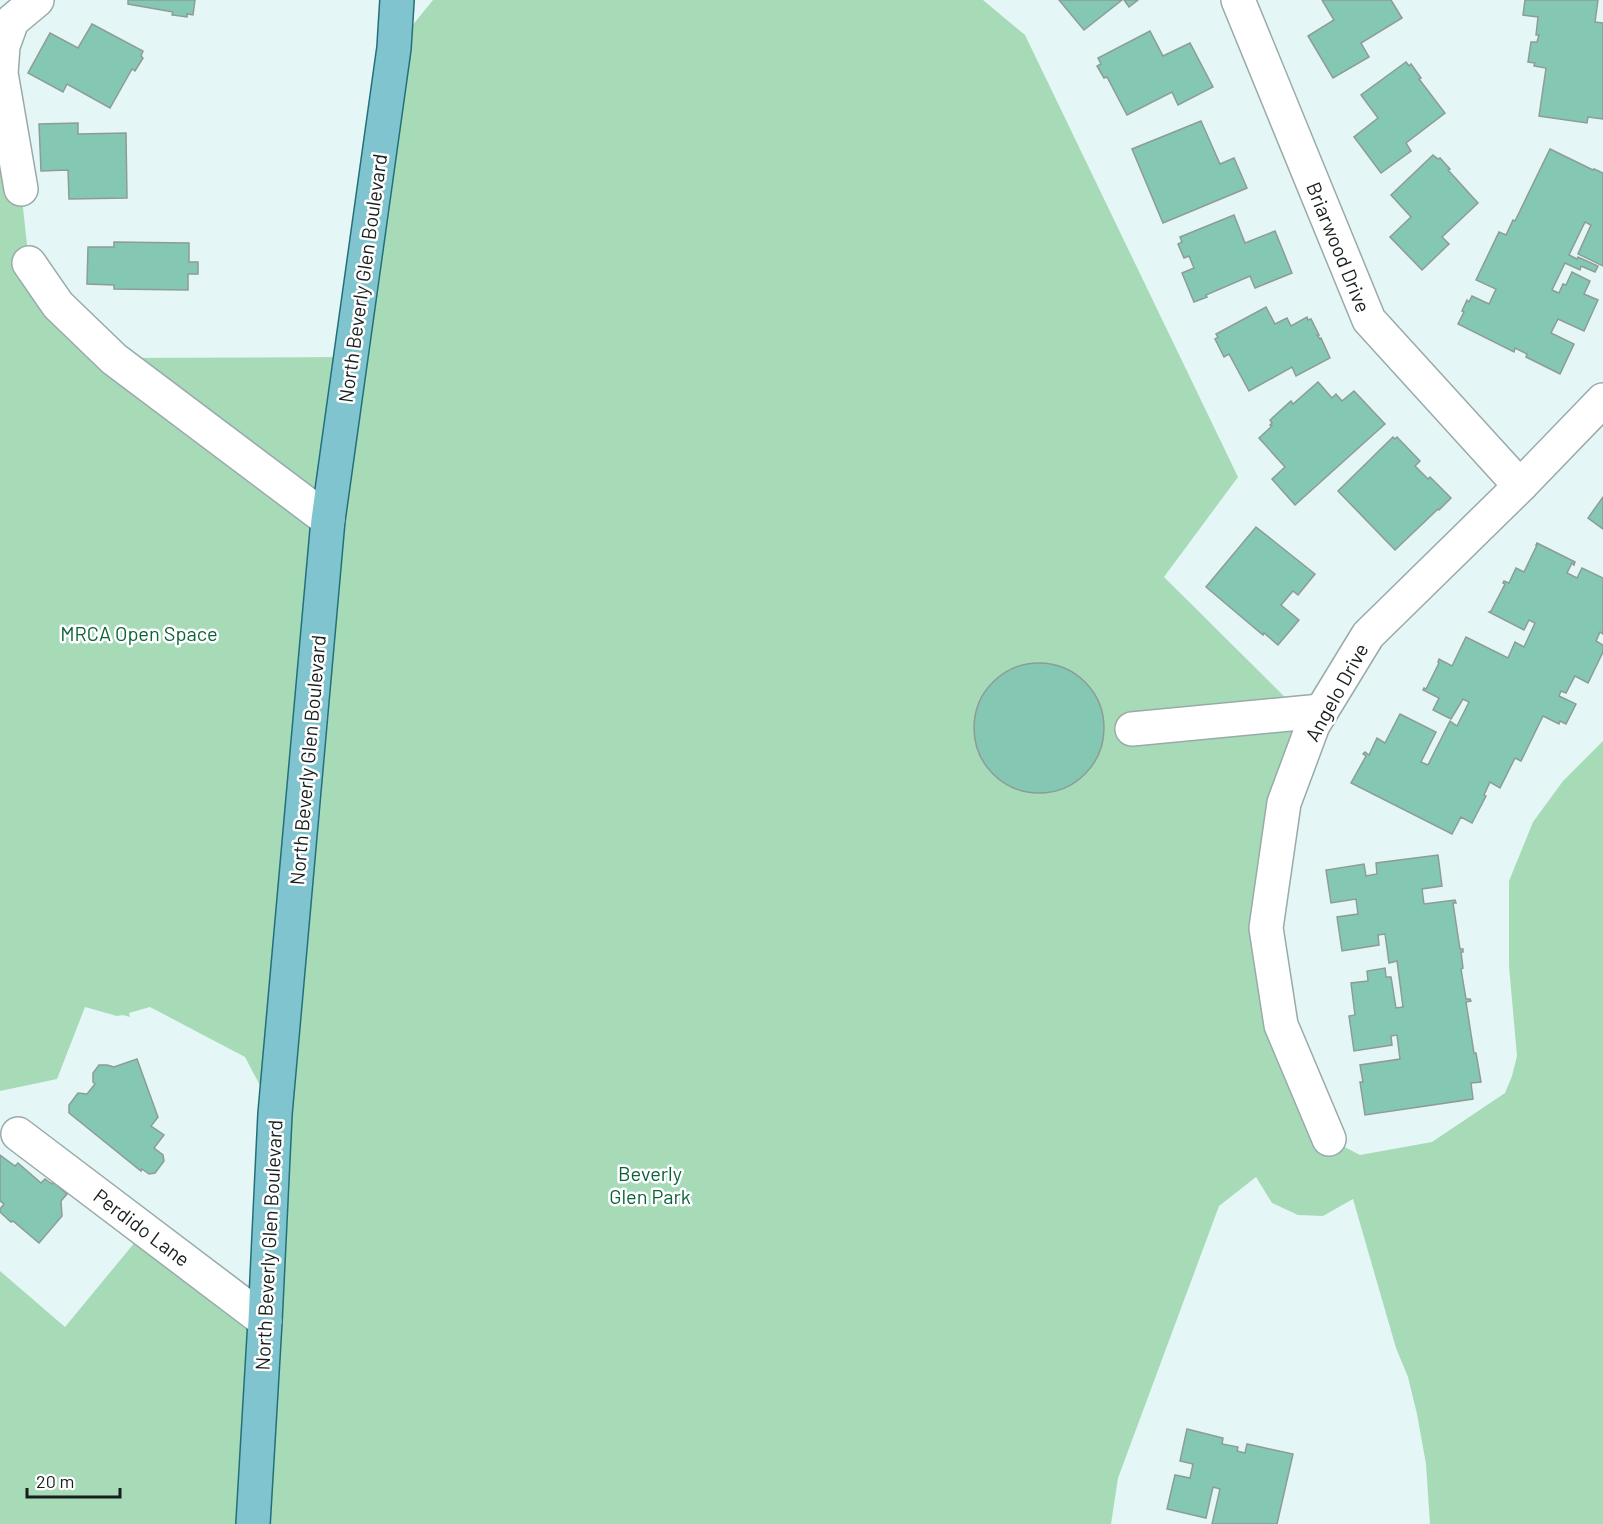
<svg xmlns="http://www.w3.org/2000/svg" width="1603" height="1524" viewBox="0 0 1603 1524" font-family="Barlow,sans-serif">
<style>
.green{fill:#a7dbb8}
.building{fill:#84c7b3;stroke:#8d9c97;stroke-width:1.5}
.lines{fill:none;stroke-linecap:round;stroke-linejoin:round}
.minor-casing{stroke:#99aaa9;stroke-width:36}
.major-casing{stroke:#23707b;stroke-width:36}
.minor{stroke:#fff;stroke-width:33}
.major{stroke:#7fc4ce;stroke-width:33}
.labels{text-anchor:middle;dominant-baseline:central;stroke-width:5;stroke-linejoin:round;paint-order:stroke}
.street-label{font-size:20px;fill:#171e1d;stroke:#fff}
.park-label{font-size:20px;fill:#0c6339;stroke:#fff}
</style>
<rect width="100%" height="100%" fill="#e4f6f5"/>
<!-- green -->
<path class="green" d="M 433,0 L 983,0 L 1025,35 L 1238,477 L 1164,577 L 1313,725 L 1266,928 L 1329,1139 L 1360,1155 L 1432,1142 L 1505,1093 L 1512,1076 L 1517,1056 L 1509,966 L 1509,881 L 1533,822 L 1563,781 L 1603,741 L 1603,1524 L 1430,1524 L 1426,1464 L 1417,1414 L 1408,1377 L 1396,1348 L 1353,1199 L 1323,1216 L 1298,1215 L 1272,1203 L 1256,1177 L 1219,1206 L 1118,1478 L 1111,1524 L 0,1524 L 0,1271 L 65,1327 L 145,1230 L 265,1320 L 275,1114 L 245,1057 L 150,1007 L 129,1013 L 130,1017 L 123,1015 L 117,1016 L 85,1007 L 57,1079 L 0,1091 L 0,124 L 21,189 L 29,263 L 114,358 L 351,357 L 394,48 Z"/>
<!-- building -->
<g class="building">
<path d="M 128,0 L 195,0 L 193,15 L 187,14 L 187,17 L 172,15 L 173,12 L 128,4 Z"/>
<path d="M 1059,0 L 1122,0 L 1084,30 Z"/>
<path d="M 1124,0 L 1138,0 L 1129,7 Z"/>
<path d="M 1322,0 L 1391,0 L 1402,18 L 1361,43 L 1369,57 L 1333,78 L 1308,36 L 1334,20 Z"/>
<path d="M 1525,0 L 1598,0 L 1595,22 L 1603,23 L 1603,119 L 1588,117 L 1587,123 L 1539,116 L 1546,68 L 1534,66 L 1535,63 L 1528,62 L 1531,42 L 1537,42 L 1539,35 L 1536,35 L 1538,17 L 1523,15 Z"/>
<path d="M 92,24 L 143,51 L 141,56 L 143,58 L 135,71 L 132,69 L 110,108 L 67,84 L 63,92 L 28,73 L 50,33 L 78,48 Z"/>
<path d="M 1150,31 L 1163,56 L 1190,43 L 1213,87 L 1178,105 L 1172,92 L 1127,115 L 1107,77 L 1104,78 L 1097,66 L 1101,64 L 1098,58 Z"/>
<path d="M 1406,62 L 1409,66 L 1411,64 L 1421,78 L 1419,79 L 1445,113 L 1406,143 L 1411,151 L 1381,173 L 1354,137 L 1378,118 L 1361,95 Z"/>
<path d="M 1201,121 L 1220,164 L 1234,158 L 1247,188 L 1163,223 L 1132,149 Z"/>
<path d="M 78,123 L 78,134 L 126,133 L 127,198 L 69,199 L 68,170 L 41,171 L 39,124 Z"/>
<path d="M 1550,149 L 1593,170 L 1594,169 L 1603,173 L 1603,266 L 1578,254 L 1591,225 L 1585,222 L 1569,255 L 1577,259 L 1578,257 L 1598,266 L 1595,272 L 1581,266 L 1580,270 L 1565,263 L 1552,290 L 1559,293 L 1563,284 L 1566,285 L 1572,272 L 1590,281 L 1584,294 L 1598,300 L 1584,331 L 1558,319 L 1551,333 L 1574,344 L 1560,374 L 1526,357 L 1527,354 L 1515,348 L 1514,352 L 1458,324 L 1464,312 L 1462,311 L 1467,300 L 1469,302 L 1472,296 L 1489,304 L 1496,289 L 1476,280 L 1499,232 L 1506,235 L 1513,220 L 1515,221 Z"/>
<path d="M 1433,155 L 1438,159 L 1440,158 L 1450,169 L 1448,170 L 1478,203 L 1442,237 L 1449,244 L 1422,270 L 1390,237 L 1411,217 L 1391,195 Z"/>
<path d="M 1234,215 L 1245,243 L 1275,231 L 1292,273 L 1255,288 L 1250,276 L 1206,295 L 1207,297 L 1194,302 L 1182,273 L 1194,268 L 1189,256 L 1184,258 L 1178,244 L 1182,242 L 1180,237 Z"/>
<path d="M 114,242 L 189,243 L 189,262 L 198,262 L 198,274 L 188,274 L 188,290 L 114,289 L 114,285 L 87,284 L 88,247 L 114,247 Z"/>
<path d="M 1266,307 L 1275,324 L 1287,318 L 1291,326 L 1307,317 L 1308,320 L 1311,319 L 1319,335 L 1317,335 L 1320,339 L 1321,338 L 1330,358 L 1296,376 L 1292,367 L 1249,391 L 1229,354 L 1224,357 L 1215,339 L 1218,337 L 1216,334 Z"/>
<path d="M 1318,382 L 1332,398 L 1336,394 L 1342,401 L 1354,391 L 1385,424 L 1295,505 L 1272,479 L 1285,467 L 1259,438 L 1272,426 L 1270,425 L 1272,423 L 1270,420 L 1291,401 L 1293,404 Z"/>
<path d="M 1393,437 L 1395,439 L 1397,437 L 1420,461 L 1415,466 L 1428,479 L 1430,477 L 1451,498 L 1439,510 L 1438,509 L 1395,550 L 1338,491 Z"/>
<path d="M 1603,497 L 1603,529 L 1588,518 Z"/>
<path d="M 1256,527 L 1315,574 L 1298,595 L 1293,591 L 1281,605 L 1299,620 L 1278,645 L 1264,633 L 1263,635 L 1206,587 Z"/>
<path d="M 1537,543 L 1575,562 L 1574,565 L 1572,563 L 1567,573 L 1577,578 L 1582,568 L 1603,578 L 1603,634 L 1600,632 L 1596,641 L 1603,645 L 1603,652 L 1588,683 L 1575,676 L 1566,693 L 1561,691 L 1559,696 L 1576,704 L 1566,724 L 1560,721 L 1559,724 L 1543,716 L 1521,761 L 1515,758 L 1500,788 L 1490,782 L 1484,795 L 1486,796 L 1472,823 L 1461,817 L 1452,834 L 1351,783 L 1366,756 L 1363,754 L 1365,752 L 1369,755 L 1377,738 L 1385,743 L 1400,714 L 1436,732 L 1421,762 L 1428,765 L 1450,721 L 1457,726 L 1469,702 L 1463,699 L 1451,719 L 1433,710 L 1439,698 L 1423,690 L 1424,688 L 1426,689 L 1439,663 L 1438,662 L 1439,659 L 1452,666 L 1466,637 L 1508,658 L 1515,642 L 1524,647 L 1535,623 L 1529,620 L 1524,630 L 1489,612 L 1491,611 L 1505,584 L 1503,583 L 1504,581 L 1509,583 L 1516,568 L 1524,572 L 1537,545 L 1536,545 Z"/>
<circle cx="1039" cy="728" r="65"/>
<path d="M 1438,855 L 1442,886 L 1422,889 L 1424,904 L 1455,900 L 1456,903 L 1453,903 L 1460,949 L 1463,949 L 1463,952 L 1461,952 L 1463,968 L 1461,969 L 1466,999 L 1470,999 L 1471,1001 L 1466,1002 L 1474,1053 L 1476,1053 L 1481,1082 L 1471,1083 L 1473,1099 L 1365,1115 L 1360,1082 L 1363,1082 L 1360,1065 L 1400,1059 L 1397,1035 L 1391,1036 L 1392,1045 L 1354,1051 L 1349,1016 L 1355,1015 L 1351,983 L 1368,981 L 1367,971 L 1385,968 L 1386,977 L 1391,977 L 1396,1008 L 1403,1007 L 1397,961 L 1389,963 L 1385,934 L 1378,935 L 1379,945 L 1342,951 L 1337,917 L 1358,914 L 1356,899 L 1331,903 L 1326,870 L 1364,864 L 1366,876 L 1377,874 L 1376,863 Z"/>
<path d="M 137,1059 L 158,1117 L 151,1126 L 164,1135 L 154,1148 L 163,1155 L 164,1161 L 155,1173 L 149,1174 L 142,1169 L 141,1171 L 69,1113 L 69,1105 L 78,1093 L 87,1094 L 95,1084 L 93,1082 L 93,1073 L 99,1065 L 107,1065 L 114,1067 Z"/>
<path d="M 0,1155 L 15,1166 L 18,1163 L 41,1183 L 45,1179 L 52,1184 L 53,1182 L 67,1194 L 61,1201 L 62,1216 L 39,1243 L 13,1221 L 11,1222 L 0,1212 L 0,1209 L 4,1204 L 0,1201 Z"/>
<path d="M 1187,1429 L 1223,1438 L 1222,1444 L 1238,1447 L 1237,1451 L 1245,1453 L 1247,1444 L 1293,1454 L 1277,1524 L 1212,1524 L 1220,1489 L 1213,1487 L 1206,1518 L 1167,1509 L 1175,1475 L 1190,1478 L 1193,1464 L 1180,1461 Z"/>
</g>
<g class="lines">
<defs>
<g id="minor">
<path d="M 1238,0 L 1369,320 L 1520,486"/>
<path d="M 21,189 L 1,73 L 3,46 L 12,21 L 37,0"/>
<path d="M 29,263 L 58,305 L 114,359 L 328,520"/>
<path d="M 1132,729 L 1321,711"/>
<path d="M 18,1134 L 265,1321"/>
<path d="M 1329,1139 L 1281,1025 L 1266,928 L 1284,803 L 1313,725 L 1368,635 L 1520,486 L 1603,400"/>
</g>
<path id="major" d="M 253,1524 L 265,1321 L 275,1114 L 328,520 L 394,48 L 397,0"/>
</defs>
<!-- minor casing -->
<use href="#minor" class="minor-casing"/>
<!-- major casing -->
<use href="#major" class="major-casing"/>
<!-- minor -->
<use href="#minor" class="minor"/>
<!-- major -->
<use href="#major" class="major"/>
</g>
<g class="labels">
<!-- street labels -->
<g class="street-label">
<text transform="translate(1339 247) rotate(68)">Briarwood Drive</text>
<text transform="translate(362 278) rotate(-82)">North Beverly Glen Boulevard</text>
<text transform="translate(1336 692) rotate(-61)">Angelo Drive</text>
<text transform="translate(307 760) rotate(-85)">North Beverly Glen Boulevard</text>
<text transform="translate(142 1227) rotate(37)">Perdido Lane</text>
<text transform="translate(268 1245) rotate(-87)">North Beverly Glen Boulevard</text>
</g>
<!-- park labels -->
<g class="park-label">
<text x="139" y="633">MRCA Open Space</text>
<text x="650" y="1173">Beverly<tspan x="650" dy="23">Glen Park</tspan></text>
</g>
</g>
<!-- scale -->
<path d="M27 1488v9h93v-9" fill="none" stroke="#171e1d" stroke-width="3"/>
<text x="36" y="1488" font-size="18" fill="#171e1d" stroke="#ffffff" stroke-width="4.5" paint-order="stroke">20 m</text>
</svg>
